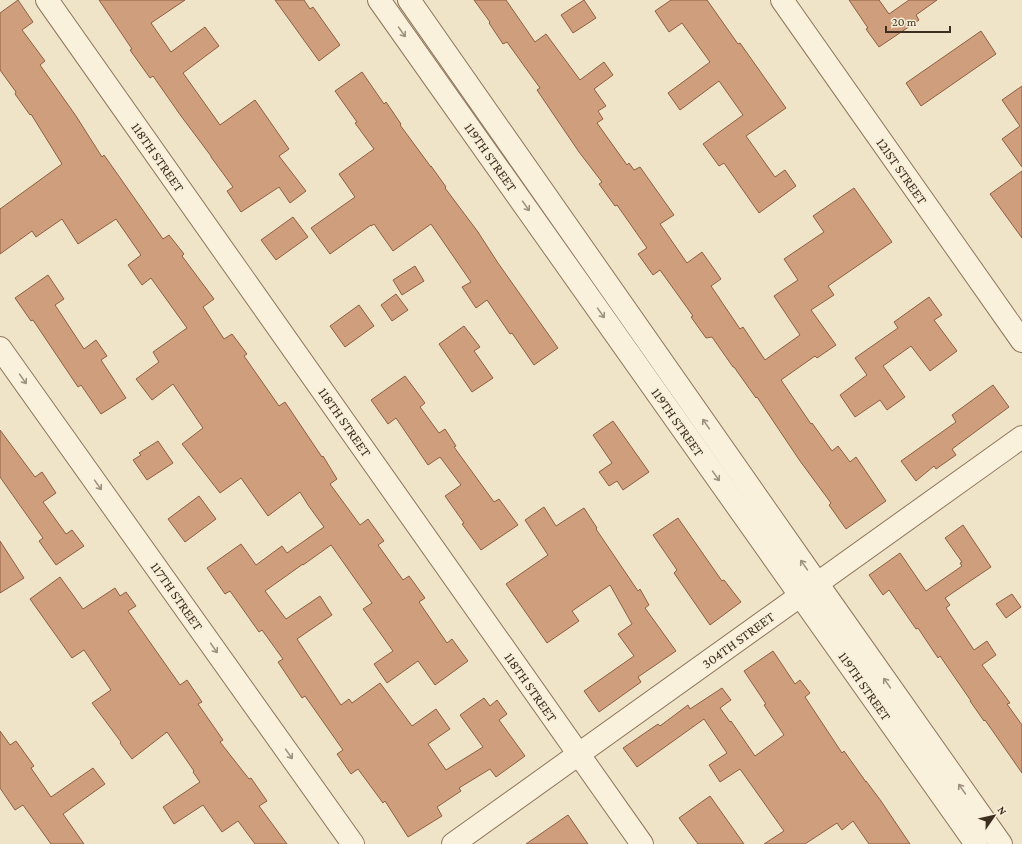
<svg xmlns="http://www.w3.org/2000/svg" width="1022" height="844" viewBox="0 0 1022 844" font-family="'Crimson Pro',serif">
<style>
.building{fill:#cf9f7d;stroke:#8d5f41}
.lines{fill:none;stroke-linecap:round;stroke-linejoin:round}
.minor-casing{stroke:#8d765c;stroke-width:24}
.minor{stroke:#faf1dc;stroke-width:22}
.oneway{stroke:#9c907e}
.labels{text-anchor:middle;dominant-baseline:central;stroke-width:3.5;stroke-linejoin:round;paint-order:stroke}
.street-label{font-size:14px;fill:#3d2e20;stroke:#f7eed8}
</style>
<rect width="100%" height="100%" fill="#f0e4c8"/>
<!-- building -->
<g class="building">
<path d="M 18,0 L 33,22 L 22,30 L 45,61 L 40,65 L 76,116 L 102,157 L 104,155 L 163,239 L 169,235 L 184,254 L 182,256 L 214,299 L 203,307 L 224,339 L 232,334 L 247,354 L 244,356 L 279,406 L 285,402 L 322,457 L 323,456 L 337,479 L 330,484 L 360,525 L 368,519 L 384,541 L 378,545 L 403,580 L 409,576 L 425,598 L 419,602 L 447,643 L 452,639 L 468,661 L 435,685 L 418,661 L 387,683 L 374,664 L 393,651 L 363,609 L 372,603 L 331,545 L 303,565 L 303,564 L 265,591 L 286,619 L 320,596 L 332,615 L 297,639 L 341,705 L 349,699 L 352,703 L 380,683 L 412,726 L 436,709 L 450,729 L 428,744 L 446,770 L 483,747 L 460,715 L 484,698 L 490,706 L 497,700 L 507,714 L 499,720 L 525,756 L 496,777 L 490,769 L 459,788 L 461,791 L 437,807 L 442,816 L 408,837 L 385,801 L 383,803 L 358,769 L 351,774 L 337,754 L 343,750 L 305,696 L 302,698 L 278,662 L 283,659 L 262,630 L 259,632 L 230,591 L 225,594 L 207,568 L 241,544 L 256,565 L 282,546 L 287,553 L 324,527 L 308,505 L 300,492 L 268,516 L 241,478 L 220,493 L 182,444 L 203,428 L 173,384 L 152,400 L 136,379 L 159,362 L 153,352 L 187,328 L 151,278 L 142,285 L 128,265 L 141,255 L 116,219 L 78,244 L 62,219 L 36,237 L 32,231 L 0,254 L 0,209 L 62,164 L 31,114 L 30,115 L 15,94 L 16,92 L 0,70 L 0,13 Z"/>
<path d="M 99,0 L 185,0 L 151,23 L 171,52 L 205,27 L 219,46 L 183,73 L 220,125 L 255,100 L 289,149 L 279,156 L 306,191 L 290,203 L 279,187 L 241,212 L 227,191 L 233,187 L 211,157 L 211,156 L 181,116 L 153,76 L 150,78 L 130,50 L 132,49 Z"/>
<path d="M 275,0 L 304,0 L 310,9 L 313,7 L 340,45 L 319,61 Z"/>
<path d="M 474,0 L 506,0 L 535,42 L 546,34 L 580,80 L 604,62 L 613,75 L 594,89 L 606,106 L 598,111 L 603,119 L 597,123 L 627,165 L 629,163 L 634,170 L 640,167 L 674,215 L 660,224 L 687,263 L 702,252 L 721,279 L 711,286 L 740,329 L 743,327 L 765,360 L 800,335 L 774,296 L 798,280 L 784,259 L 824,232 L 813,216 L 854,188 L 892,242 L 828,286 L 834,295 L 811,310 L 836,345 L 817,358 L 815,356 L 781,380 L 811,424 L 812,423 L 832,451 L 838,446 L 850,462 L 856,457 L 886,501 L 846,529 L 829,505 L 831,503 L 800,461 L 757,397 L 756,398 L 734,367 L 733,367 L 712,337 L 706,338 L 691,317 L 693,316 L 660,270 L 653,275 L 638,254 L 647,248 L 617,205 L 615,206 L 599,184 L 602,182 L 579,152 L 537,90 L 540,88 L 507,42 L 503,44 L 489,23 L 490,22 Z"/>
<path d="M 584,0 L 596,18 L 573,33 L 561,15 Z"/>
<path d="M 671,0 L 707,0 L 738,44 L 740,43 L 786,108 L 746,136 L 775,177 L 785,170 L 796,186 L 759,213 L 724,163 L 719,166 L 703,144 L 743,115 L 719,81 L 680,110 L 668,93 L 710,62 L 682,23 L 669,32 L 655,11 Z"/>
<path d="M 849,0 L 879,0 L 889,14 L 909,0 L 937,0 L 916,15 L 919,20 L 879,47 L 866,29 L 868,28 Z"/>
<path d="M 981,31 L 996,54 L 921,106 L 906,83 Z"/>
<path d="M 362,72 L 384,104 L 386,102 L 401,124 L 400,125 L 431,167 L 431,166 L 446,187 L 445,188 L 478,232 L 498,263 L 558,348 L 534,365 L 512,333 L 510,334 L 487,300 L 476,308 L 462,287 L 471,282 L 431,224 L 393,251 L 374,224 L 371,226 L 371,225 L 330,254 L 311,228 L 355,197 L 339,174 L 374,149 L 355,123 L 357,122 L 335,91 Z"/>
<path d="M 1022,86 L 1022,167 L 1002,139 L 1020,126 L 1002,100 Z"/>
<path d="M 1022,171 L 1022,238 L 990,194 Z"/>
<path d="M 293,217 L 308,237 L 276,260 L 261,240 Z"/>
<path d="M 415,266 L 424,281 L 402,295 L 393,280 Z"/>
<path d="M 48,275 L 64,299 L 55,305 L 84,349 L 96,340 L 107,356 L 101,360 L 126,398 L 101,414 L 81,385 L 78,387 L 33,320 L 31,321 L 15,298 Z"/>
<path d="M 396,294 L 408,310 L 392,321 L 381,305 Z"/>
<path d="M 929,297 L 942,315 L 934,320 L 957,351 L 930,371 L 911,346 L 883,366 L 905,397 L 887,410 L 880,400 L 855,417 L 840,395 L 867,375 L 855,358 L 898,328 L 894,322 Z"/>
<path d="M 359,305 L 374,326 L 345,347 L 330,326 Z"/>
<path d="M 464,326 L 480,347 L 474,351 L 493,378 L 472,392 L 439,344 Z"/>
<path d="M 405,376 L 425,403 L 420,407 L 439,433 L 445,429 L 456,446 L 454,447 L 494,502 L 499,499 L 518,525 L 481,550 L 462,524 L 464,523 L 445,496 L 461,485 L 440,457 L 428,465 L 396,418 L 388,424 L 371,400 Z"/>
<path d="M 993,385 L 1009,407 L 952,449 L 956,455 L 936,469 L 934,466 L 916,481 L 901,461 L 956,422 L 952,415 Z"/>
<path d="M 613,421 L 649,472 L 623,490 L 617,481 L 609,486 L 599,472 L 612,463 L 593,435 Z"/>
<path d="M 0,430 L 35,477 L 42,472 L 56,493 L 43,502 L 66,534 L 72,530 L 84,546 L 56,565 L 39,541 L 43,538 L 0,477 Z"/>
<path d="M 158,441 L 173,463 L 147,480 L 133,460 L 141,455 L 139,453 Z"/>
<path d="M 199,496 L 216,519 L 185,542 L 168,519 Z"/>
<path d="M 544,507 L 556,526 L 584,508 L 597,528 L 596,529 L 638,591 L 640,589 L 649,605 L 645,608 L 676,651 L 638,677 L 641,682 L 599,712 L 584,691 L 634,656 L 618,634 L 632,624 L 610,585 L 572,611 L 579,621 L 547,643 L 506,584 L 548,555 L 525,520 Z"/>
<path d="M 678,518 L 722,581 L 724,580 L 741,602 L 710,625 L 674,573 L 677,570 L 653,535 Z"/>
<path d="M 963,525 L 991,567 L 945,598 L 950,605 L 946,608 L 974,650 L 987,641 L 996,655 L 982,665 L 1010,703 L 1007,704 L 1022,725 L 1022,773 L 985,720 L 984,721 L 970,701 L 971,701 L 940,656 L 938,658 L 918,628 L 916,629 L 889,590 L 883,595 L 869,575 L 900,553 L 926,591 L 962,566 L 960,563 L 962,562 L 945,538 Z"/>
<path d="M 0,541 L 24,578 L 0,593 Z"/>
<path d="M 60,577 L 83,609 L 115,588 L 120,596 L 126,592 L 136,606 L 128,611 L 180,685 L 187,680 L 202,702 L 198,704 L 223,740 L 220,742 L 249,779 L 251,778 L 267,801 L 259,806 L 287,844 L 255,844 L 238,821 L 222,832 L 203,805 L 174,824 L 163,807 L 200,782 L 193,772 L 194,771 L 167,732 L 132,759 L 120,743 L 121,742 L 92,703 L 111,690 L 84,650 L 72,658 L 30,599 Z"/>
<path d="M 1012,594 L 1021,607 L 1006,618 L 996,604 Z"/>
<path d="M 773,651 L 795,684 L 800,680 L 810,693 L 805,697 L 842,753 L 844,751 L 866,782 L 866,781 L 881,801 L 910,844 L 869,844 L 853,821 L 842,830 L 837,823 L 805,844 L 764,844 L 784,831 L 740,769 L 720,782 L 709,765 L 727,753 L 704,719 L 637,767 L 623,748 L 658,724 L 660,726 L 688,705 L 690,709 L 722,688 L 731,700 L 720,708 L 730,722 L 731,721 L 755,756 L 784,735 L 764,705 L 766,704 L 744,671 Z"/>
<path d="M 0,731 L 10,745 L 16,741 L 34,766 L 31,768 L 51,797 L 93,768 L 105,784 L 63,814 L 84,844 L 51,844 L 23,805 L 15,810 L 0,788 Z"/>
<path d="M 710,796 L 744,844 L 698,844 L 679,818 Z"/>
<path d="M 568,815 L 588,844 L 526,844 Z"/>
</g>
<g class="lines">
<defs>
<g id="minor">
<path d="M 47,0 L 642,844"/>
<path d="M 379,0 L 976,844"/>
<path d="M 409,0 L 817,583 L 1001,844"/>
<path d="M 782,0 L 1022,341"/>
<path d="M 0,348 L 353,844"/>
<path d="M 453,844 L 1022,437"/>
</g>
</defs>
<!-- minor casing -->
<use href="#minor" class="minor-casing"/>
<!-- minor -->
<use href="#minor" class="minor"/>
</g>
<!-- one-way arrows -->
<defs><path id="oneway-shaft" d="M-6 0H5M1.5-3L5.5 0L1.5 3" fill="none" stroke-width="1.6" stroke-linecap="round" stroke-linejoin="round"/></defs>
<g class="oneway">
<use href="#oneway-shaft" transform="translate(402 32) rotate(55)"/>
<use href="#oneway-shaft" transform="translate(526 206) rotate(55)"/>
<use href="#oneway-shaft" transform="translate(601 313) rotate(55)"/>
<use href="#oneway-shaft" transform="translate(23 379) rotate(55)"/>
<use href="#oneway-shaft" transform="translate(706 424) rotate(-125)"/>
<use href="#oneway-shaft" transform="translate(716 476) rotate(55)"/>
<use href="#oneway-shaft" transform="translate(98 485) rotate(55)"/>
<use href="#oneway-shaft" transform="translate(804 565) rotate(-125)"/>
<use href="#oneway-shaft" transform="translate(214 648) rotate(55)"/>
<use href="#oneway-shaft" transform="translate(887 683) rotate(-125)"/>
<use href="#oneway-shaft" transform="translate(289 754) rotate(55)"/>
<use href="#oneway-shaft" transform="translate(962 789) rotate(-125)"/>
</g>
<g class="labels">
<!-- street labels -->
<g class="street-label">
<text transform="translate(158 157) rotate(55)">118TH STREET</text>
<text transform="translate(491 157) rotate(55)">119TH STREET</text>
<text transform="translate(902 171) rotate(55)">121ST STREET</text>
<text transform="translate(345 422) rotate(55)">118TH STREET</text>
<text transform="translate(678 422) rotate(55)">119TH STREET</text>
<text transform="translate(177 596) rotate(55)">117TH STREET</text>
<text transform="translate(738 640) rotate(-36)">304TH STREET</text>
<text transform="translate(865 686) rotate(55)">119TH STREET</text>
<text transform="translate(531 687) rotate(55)">118TH STREET</text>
</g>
</g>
<!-- north arrow -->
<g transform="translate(994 816) rotate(56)" stroke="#f7eed8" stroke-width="3" paint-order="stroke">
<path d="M0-3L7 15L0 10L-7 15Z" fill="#3d2e20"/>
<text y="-6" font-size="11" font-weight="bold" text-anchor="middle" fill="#3d2e20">N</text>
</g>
<!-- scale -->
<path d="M886 26v6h64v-6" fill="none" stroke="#3d2e20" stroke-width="2"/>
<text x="892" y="26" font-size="12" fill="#3d2e20" stroke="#f7eed8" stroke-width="3" paint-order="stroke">20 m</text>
</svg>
